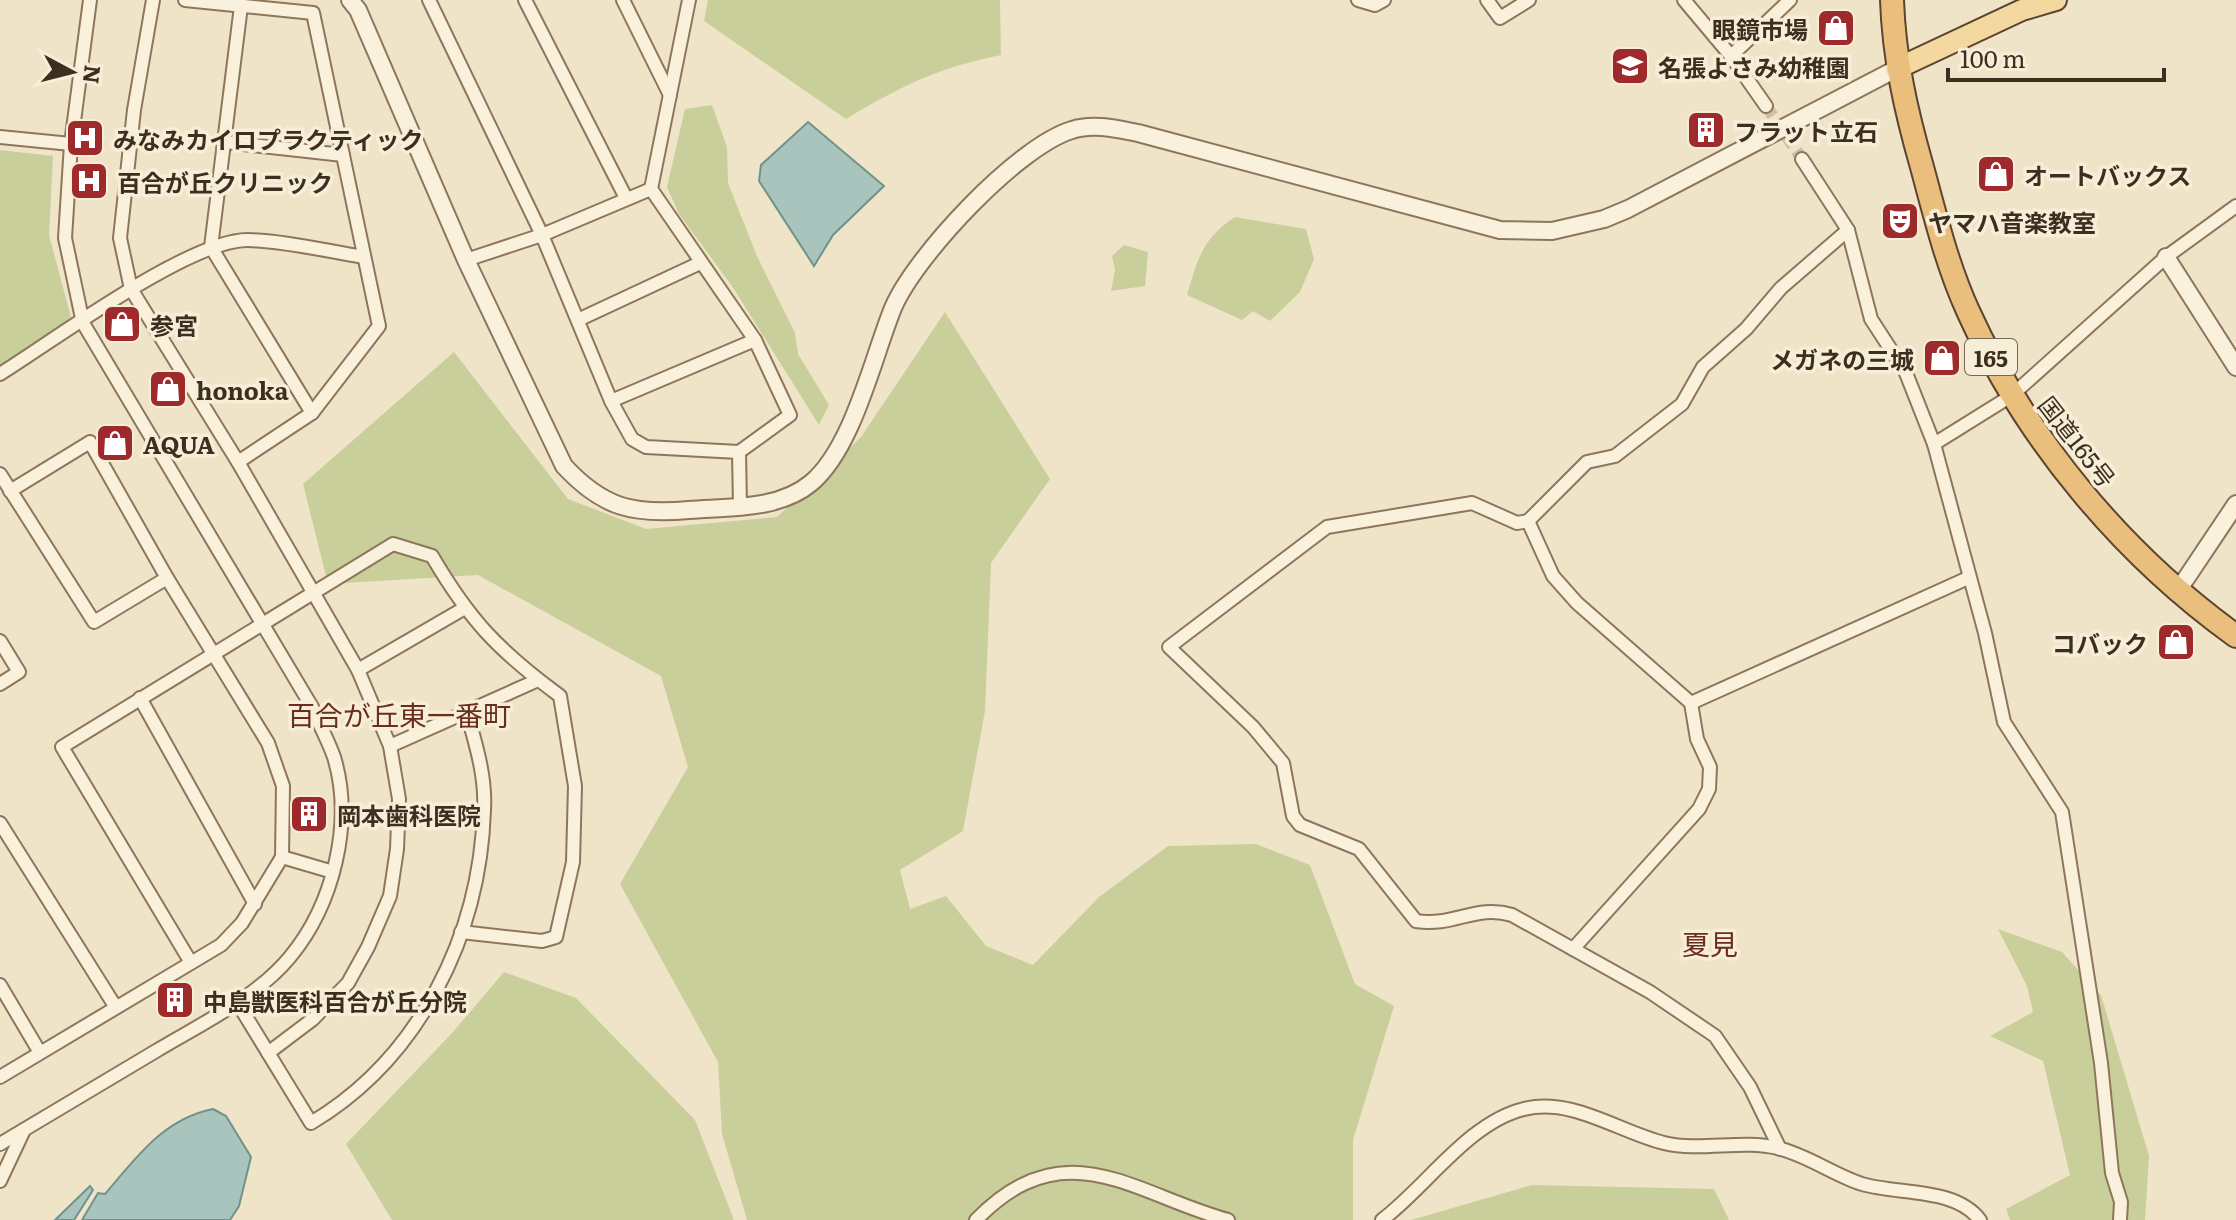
<svg xmlns="http://www.w3.org/2000/svg" width="2236" height="1220" viewBox="0 0 2236 1220" font-family="Literata,'Noto Sans JP',serif">
<style>
.green{fill:#c9cf9b}
.water{fill:#a9c4bc;stroke:#6f938a;stroke-width:2}
.lines{fill:none;stroke-linecap:round;stroke-linejoin:round}
.minor-tunnel{stroke:#ccc0a6;stroke-width:12;stroke-dasharray:12 6;stroke-linecap:butt}
.minor-casing{stroke:#8d765c;stroke-width:16}
.tertiary-casing{stroke:#8d765c;stroke-width:20}
.primary-casing{stroke:#5b4430;stroke-width:24}
.trunk-casing{stroke:#5b4430;stroke-width:26}
.minor{stroke:#faf1dc;stroke-width:12}
.tertiary{stroke:#faf1dc;stroke-width:16}
.primary{stroke:#f3d9a0;stroke-width:20}
.trunk{stroke:#eabe7c;stroke-width:22}
.labels{text-anchor:middle;dominant-baseline:central;stroke-width:7;stroke-linejoin:round;paint-order:stroke}
.shield{fill:#f7eed8;stroke:#756857;stroke-width:2}
.shield-label{font-size:22px;font-weight:bold;fill:#3d2e20}
.poi-label{font-size:24px;font-weight:bold;fill:#3d2e20;stroke:#f7eed8;text-anchor:start}
.street-label{font-size:24px;fill:#3d2e20;stroke:#f7eed8}
.quarter-label{font-size:28px;fill:#6b2e1e;stroke:#f7eed8}
</style>
<rect width="100%" height="100%" fill="#f0e4c8"/>
<!-- green -->
<g class="green">
<path d="M 708,0 L 1000,0 L 1001,55 C 937,68 901,86 846,119 L 704,21 Z"/>
<path d="M 712,105 L 727,147 L 728,183 L 757,256 L 795,333 L 798,354 L 829,405 L 819,425 L 732,286 L 679,214 L 667,187 L 685,109 Z"/>
<path d="M 0,150 L 53,156 L 49,235 L 72,321 L 0,365 Z"/>
<path d="M 1235,217 L 1306,229 L 1314,259 L 1300,292 L 1270,321 L 1253,311 L 1242,320 L 1187,295 C 1198,258 1202,239 1235,217 Z"/>
<path d="M 1124,245 L 1148,252 L 1145,286 L 1111,291 L 1115,270 L 1112,256 Z"/>
<path d="M 945,312 L 1050,479 L 991,563 L 985,711 L 963,831 L 900,870 L 910,909 L 946,896 L 986,946 L 1033,965 L 1099,897 L 1168,846 L 1256,844 L 1310,865 L 1355,984 L 1394,1006 L 1353,1140 L 1353,1220 L 747,1220 L 722,1134 L 718,1062 L 620,884 L 688,767 L 661,676 L 478,575 L 328,584 L 303,484 L 454,352 L 568,499 L 646,529 L 777,517 L 861,437 Z"/>
<path d="M 1998,929 L 2062,952 L 2101,995 L 2149,1156 L 2145,1220 L 2010,1220 L 2006,1209 L 2070,1175 L 2043,1061 L 1990,1036 L 2033,1012 L 2027,986 Z"/>
<path d="M 504,972 L 576,998 L 695,1120 L 734,1220 L 392,1220 L 346,1144 L 453,1032 Z"/>
<path d="M 1532,1185 L 1714,1189 L 1729,1220 L 1411,1220 Z"/>
</g>
<!-- water -->
<g class="water">
<path d="M 808,122 L 884,186 L 833,235 L 814,266 L 759,181 L 761,165 Z"/>
<path d="M 213,1109 L 226,1116 L 251,1157 L 239,1206 L 230,1220 L 82,1220 L 98,1193 L 105,1194 C 136,1158 163,1119 213,1109 Z"/>
<path d="M 90,1186 L 93,1190 L 74,1220 L 55,1220 Z"/>
</g>
<g class="lines">
<!-- minor-tunnel -->
<path class="minor-tunnel" d="M 1766,106 L 1802,159"/>
<defs>
<g id="minor">
<path d="M 153,0 L 134,110 L 120,238 L 131,289 L 238,462 L 358,670 L 390,746 L 399,799 L 397,849 L 390,896 L 368,947 L 348,983 L 313,1019 L 268,1053"/>
<path d="M 185,0 L 313,13 L 379,326 L 312,413 L 238,462"/>
<path d="M 429,0 L 542,235 L 611,401 L 632,439 L 646,447 L 739,452 L 790,415 L 755,340 L 651,189 L 689,0"/>
<path d="M 525,0 L 626,198"/>
<path d="M 623,0 L 670,95"/>
<path d="M 1358,0 L 1375,5 L 1384,0"/>
<path d="M 1487,0 L 1500,18 L 1529,0"/>
<path d="M 1684,0 L 1731,56 L 1766,106"/>
<path d="M 241,6 L 211,247 L 312,413"/>
<path d="M 1731,56 L 1790,0"/>
<path d="M 0,137 L 71,144"/>
<path d="M 225,142 L 343,155"/>
<path d="M 1802,159 L 1848,230 L 1871,319 L 1906,373 L 1934,444 L 1985,633 L 2004,722 L 2062,812 L 2101,1063 L 2112,1173 L 2121,1202 L 2120,1220"/>
<path d="M 466,260 L 542,235 L 651,189"/>
<path d="M 580,319 L 700,263"/>
<path d="M 0,374 C 53,341 191,239 248,240 C 286,241 326,251 364,257"/>
<path d="M 611,401 L 755,340"/>
<path d="M 1934,444 L 2011,396 L 2166,257 L 2236,206"/>
<path d="M 739,452 L 740,506"/>
<path d="M 0,474 L 94,622 L 167,578"/>
<path d="M 1528,521 L 1553,576 L 1577,603 L 1691,703 L 1697,739 L 1710,767 L 1709,789 L 1699,809 L 1573,949"/>
<path d="M 0,641 L 19,672 L 0,684"/>
<path d="M 358,670 L 463,609"/>
<path d="M 140,698 L 255,904"/>
<path d="M 1691,703 L 1968,578"/>
<path d="M 390,746 L 538,680"/>
<path d="M 0,823 L 115,1006"/>
<path d="M 282,857 L 333,872"/>
<path d="M 190,961 L 62,747 L 393,544 L 432,556 C 470,621 499,651 560,696 L 575,786 L 573,862 L 556,937 L 542,941 L 461,932"/>
<path d="M 0,985 L 39,1051"/>
<path d="M 237,1002 L 311,1123 C 420,1058 480,935 484,810 C 486,777 476,745 467,713"/>
<path d="M 0,1077 L 221,945 L 242,923 L 282,857 L 283,786 L 268,743 L 167,578 L 90,442 L 10,491"/>
<path d="M 0,1144 C 52,1113 104,1082 156,1051 C 201,1024 256,998 290,957 C 333,905 354,823 334,757 C 328,740 319,724 312,707 L 83,323 L 65,238 L 71,144 L 90,0"/>
<path d="M 1780,1149 L 1750,1087 L 1715,1036 L 1650,992 L 1512,915 C 1476,904 1454,927 1416,921 L 1359,849 L 1300,825 L 1293,816 L 1283,763 L 1253,727 L 1169,647 L 1327,527 L 1472,503 L 1517,523 L 1528,521 L 1587,462 L 1615,456 L 1682,404 L 1703,367 L 1746,329 L 1781,288 L 1848,230"/>
<path d="M 0,1181 L 24,1130"/>
<path d="M 976,1220 C 1065,1128 1133,1194 1228,1220"/>
<path d="M 1382,1220 C 1426,1187 1469,1122 1524,1109 C 1572,1097 1619,1132 1664,1143 C 1701,1152 1741,1139 1778,1148 C 1807,1155 1834,1175 1862,1184 C 1899,1195 1955,1187 1980,1220"/>
</g>
<g id="tertiary">
<path d="M 350,0 L 358,10 L 466,260 L 564,466 C 603,508 633,515 689,510 C 729,507 779,510 811,483 C 853,448 873,357 893,308 C 915,256 1018,146 1072,130 C 1093,123 1117,129 1138,133 L 1500,230 L 1552,231 L 1604,219 L 1628,209 L 1896,69"/>
<path d="M 2166,257 L 2236,367"/>
<path d="M 2179,589 L 2236,504"/>
</g>
<path id="primary" d="M 1896,69 L 2022,10 L 2056,0"/>
<path id="trunk" d="M 1892,0 C 1894,58 1906,111 1922,167 C 1935,215 1947,265 1968,311 C 2026,439 2122,554 2236,636"/>
</defs>
<!-- minor casing -->
<use href="#minor" class="minor-casing"/>
<!-- tertiary casing -->
<use href="#tertiary" class="tertiary-casing"/>
<!-- primary casing -->
<use href="#primary" class="primary-casing"/>
<!-- trunk casing -->
<use href="#trunk" class="trunk-casing"/>
<!-- minor -->
<use href="#minor" class="minor"/>
<!-- tertiary -->
<use href="#tertiary" class="tertiary"/>
<!-- primary -->
<use href="#primary" class="primary"/>
<!-- trunk -->
<use href="#trunk" class="trunk"/>
</g>
<!-- icons -->
<defs>
<symbol id="shop-square" viewBox="-11 -11 22 22"><rect x="-9" y="-9" width="18" height="18" rx="4" fill="#9e2a2b" stroke="#f7eed8"/><path d="M-5-2.5h2.3a2.7 3.5 0 0 1 5.4 0H5L5.5 6h-11ZM-1.5-2.5h3a1.5 2.3 0 0 0-3 0Z" fill="#fff"/></symbol>
<symbol id="school-square" viewBox="-11 -11 22 22"><rect x="-9" y="-9" width="18" height="18" rx="4" fill="#9e2a2b" stroke="#f7eed8"/><path d="M0-5L7-2L0 1L-7-2ZM-4 1L0 2.5L4 1V4Q0 6-4 4Z" fill="#fff"/></symbol>
<symbol id="building-square" viewBox="-11 -11 22 22"><rect x="-9" y="-9" width="18" height="18" rx="4" fill="#9e2a2b" stroke="#f7eed8"/><path d="M-4-6H4V6H1V3H-1V6H-4ZM-2.5-4.3h1.7v1.8h-1.7ZM.8-4.3h1.7v1.8H.8ZM-2.5-1h1.7V.8h-1.7ZM.8-1h1.7V.8H.8Z" fill="#fff"/></symbol>
<symbol id="hospital-square" viewBox="-11 -11 22 22"><rect x="-9" y="-9" width="18" height="18" rx="4" fill="#9e2a2b" stroke="#f7eed8"/><path d="M-5-5h3v3.5h4V-5h3V5h-3V1.5h-4V5h-3Z" fill="#fff"/></symbol>
<symbol id="theatre-square" viewBox="-11 -11 22 22"><rect x="-9" y="-9" width="18" height="18" rx="4" fill="#9e2a2b" stroke="#f7eed8"/><path d="M-5-5.5Q0-4 5-5.5V0Q5 5 0 6Q-5 5-5 0ZM-3.3-2.5H-1v1.5H-3.3ZM1-2.5H3.3v1.5H1ZM-2.8 1Q0 5.5 2.8 1Z" fill="#fff"/></symbol>
</defs>
<g fill-rule="evenodd">
<use href="#shop-square" x="1814" y="6" width="44" height="44"/>
<use href="#school-square" x="1608" y="44" width="44" height="44"/>
<use href="#building-square" x="1684" y="108" width="44" height="44"/>
<use href="#hospital-square" x="63" y="116" width="44" height="44"/>
<use href="#shop-square" x="1974" y="152" width="44" height="44"/>
<use href="#hospital-square" x="67" y="159" width="44" height="44"/>
<use href="#theatre-square" x="1878" y="199" width="44" height="44"/>
<use href="#shop-square" x="100" y="302" width="44" height="44"/>
<use href="#shop-square" x="1920" y="336" width="44" height="44"/>
<use href="#shop-square" x="146" y="367" width="44" height="44"/>
<use href="#shop-square" x="93" y="421" width="44" height="44"/>
<use href="#shop-square" x="2154" y="620" width="44" height="44"/>
<use href="#building-square" x="287" y="792" width="44" height="44"/>
<use href="#building-square" x="153" y="978" width="44" height="44"/>
</g>
<g class="labels">
<!-- shield labels -->
<rect class="shield" x="1965" y="339" width="52" height="36" rx="6"/>
<g class="shield-label">
<text x="1991" y="357">165</text>
</g>
<!-- poi labels -->
<g class="poi-label">
<text x="1808" y="28" text-anchor="end">眼鏡市場</text>
<text x="1658" y="66">名張よさみ幼稚園</text>
<text x="1734" y="130">フラット立石</text>
<text x="113" y="138">みなみカイロプラクティック</text>
<text x="2024" y="174">オートバックス</text>
<text x="117" y="181">百合が丘クリニック</text>
<text x="1928" y="221">ヤマハ音楽教室</text>
<text x="150" y="324">参宮</text>
<text x="1914" y="358" text-anchor="end">メガネの三城</text>
<text x="196" y="389">honoka</text>
<text x="143" y="443">AQUA</text>
<text x="2148" y="642" text-anchor="end">コバック</text>
<text x="337" y="814">岡本歯科医院</text>
<text x="203" y="1000">中島獣医科百合が丘分院</text>
</g>
<!-- street labels -->
<g class="street-label">
<text transform="translate(2078 441) rotate(52)">国道165号</text>
</g>
<!-- quarter labels -->
<g class="quarter-label">
<text x="399" y="714">百合が丘東一番町</text>
<text x="1710" y="943">夏見</text>
</g>
</g>
<!-- north arrow -->
<g transform="translate(72 72) rotate(97)" stroke="#f7eed8" stroke-width="6" paint-order="stroke">
<path d="M0-6L14 30L0 20L-14 30Z" fill="#3d2e20"/>
<text y="-12" font-size="22" font-weight="bold" text-anchor="middle" fill="#3d2e20">N</text>
</g>
<!-- scale -->
<path d="M1948 68v12h216v-12" fill="none" stroke="#3d2e20" stroke-width="4"/>
<text x="1960" y="68" font-size="24" fill="#3d2e20" stroke="#f7eed8" stroke-width="6" paint-order="stroke">100 m</text>
</svg>
